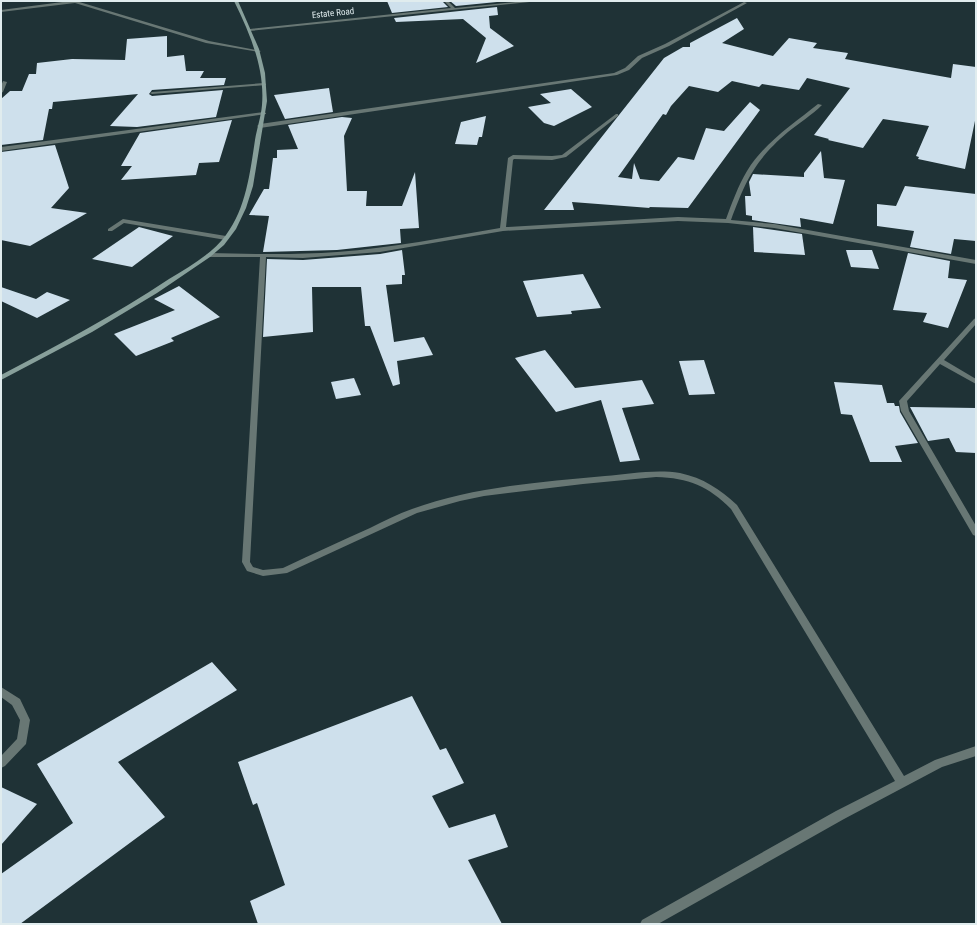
<svg xmlns="http://www.w3.org/2000/svg" width="977" height="925" viewBox="0 0 977 925" font-family="'Roboto Condensed',sans-serif">
<style>
.building{fill:#cee0ec}
.lines{fill:none;stroke-linecap:round;stroke-linejoin:round}
.street{fill:#687774;fill-rule:evenodd}
.secondary{fill:#88a09b;fill-rule:evenodd}
.labels{text-anchor:middle;dominant-baseline:central;stroke-width:4;stroke-linejoin:round;paint-order:stroke}
.far-street-label{font-size:9px;fill:#e0ecee;stroke:#1f3236}
</style>
<rect width="100%" height="100%" fill="#1f3236"/>
<!-- building -->
<g class="building">
<path d="M 387,1 L 442,1 L 448,7 L 392,13 Z"/>
<path d="M 450,1 L 497,1 L 497,2 L 456,6 Z"/>
<path d="M 497,7 L 498,15 L 489,16 L 490,28 L 514,46 L 476,63 L 486,38 L 463,19 L 396,22 L 394,18 Z"/>
<path d="M 737,18 L 744,29 L 722,43 L 773,56 L 789,38 L 817,43 L 813,48 L 848,53 L 845,59 L 951,78 L 953,64 L 976,67 L 976,116 L 965,169 L 918,159 L 919,157 L 916,156 L 929,126 L 883,119 L 863,148 L 828,140 L 829,139 L 814,135 L 850,88 L 807,78 L 799,90 L 762,84 L 759,87 L 732,81 L 718,92 L 689,86 L 671,106 L 666,115 L 663,114 L 618,177 L 632,179 L 634,163 L 640,179 L 659,181 L 678,157 L 694,160 L 706,128 L 724,131 L 750,102 L 760,110 L 688,208 L 649,207 L 650,208 L 572,202 L 574,210 L 544,210 L 664,58 L 683,47 L 690,47 L 690,43 Z"/>
<path d="M 167,36 L 167,57 L 184,55 L 186,71 L 204,71 L 200,78 L 226,78 L 224,85 L 152,90 L 149,94 L 152,96 L 223,90 L 216,117 L 137,127 L 110,126 L 138,94 L 53,102 L 52,109 L 49,109 L 43,140 L 1,145 L 1,99 L 10,91 L 22,91 L 29,74 L 36,74 L 37,63 L 72,59 L 125,60 L 127,39 Z"/>
<path d="M 329,88 L 333,112 L 285,119 L 274,95 Z"/>
<path d="M 571,89 L 592,107 L 554,126 L 544,123 L 528,107 L 551,103 L 540,94 Z"/>
<path d="M 486,116 L 482,137 L 479,137 L 477,145 L 455,144 L 461,122 Z"/>
<path d="M 342,117 L 352,118 L 344,136 L 347,191 L 367,191 L 366,206 L 402,206 L 415,172 L 419,228 L 400,229 L 401,243 L 337,250 L 263,252 L 269,216 L 249,215 L 264,189 L 269,189 L 273,158 L 277,158 L 277,150 L 298,149 L 288,125 Z"/>
<path d="M 232,120 L 219,162 L 199,163 L 196,175 L 121,180 L 132,166 L 121,166 L 140,133 Z"/>
<path d="M 55,145 L 69,188 L 51,208 L 87,213 L 30,246 L 1,240 L 1,152 Z"/>
<path d="M 821,151 L 824,178 L 845,180 L 833,224 L 800,218 L 801,227 L 752,220 L 752,216 L 746,215 L 745,196 L 751,196 L 749,182 L 753,174 L 804,177 L 804,173 Z"/>
<path d="M 905,186 L 976,194 L 976,241 L 954,239 L 951,254 L 910,247 L 914,231 L 877,226 L 877,204 L 896,206 Z"/>
<path d="M 139,227 L 173,236 L 132,267 L 92,259 Z"/>
<path d="M 753,227 L 802,234 L 805,255 L 754,252 Z"/>
<path d="M 402,250 L 405,275 L 402,275 L 402,284 L 386,285 L 394,342 L 424,337 L 433,355 L 397,361 L 400,384 L 393,386 L 370,326 L 365,326 L 361,287 L 312,287 L 313,332 L 263,337 L 267,259 L 303,260 L 380,254 Z"/>
<path d="M 846,250 L 872,250 L 879,269 L 851,267 Z"/>
<path d="M 908,253 L 950,261 L 948,278 L 967,280 L 948,328 L 923,322 L 927,313 L 893,310 Z"/>
<path d="M 583,274 L 601,308 L 571,311 L 572,314 L 537,317 L 523,281 Z"/>
<path d="M 179,286 L 220,317 L 171,338 L 174,341 L 136,356 L 114,334 L 175,310 L 154,299 Z"/>
<path d="M 1,287 L 36,299 L 47,292 L 70,300 L 37,318 L 1,301 Z"/>
<path d="M 545,350 L 575,388 L 642,380 L 654,404 L 622,408 L 640,460 L 620,462 L 601,400 L 556,412 L 515,358 Z"/>
<path d="M 704,360 L 715,394 L 689,395 L 679,361 Z"/>
<path d="M 354,378 L 361,395 L 336,399 L 331,382 Z"/>
<path d="M 834,382 L 882,385 L 887,403 L 894,403 L 895,406 L 899,406 L 900,412 L 918,443 L 895,446 L 902,462 L 870,462 L 852,415 L 841,414 Z"/>
<path d="M 910,407 L 976,408 L 976,453 L 956,452 L 949,438 L 928,441 Z"/>
<path d="M 212,662 L 237,690 L 118,762 L 165,817 L 20,924 L 1,924 L 1,874 L 73,823 L 37,764 Z"/>
<path d="M 412,696 L 440,750 L 446,748 L 464,783 L 432,796 L 449,828 L 495,814 L 508,847 L 468,860 L 502,924 L 258,924 L 250,901 L 285,885 L 257,803 L 253,805 L 238,762 Z"/>
<path d="M 1,787 L 37,804 L 1,845 Z"/>
</g>
<g class="lines">
<!-- street -->
<g class="street">
<path d="M 70,1 L 76,1 L 209,41 L 261,51 L 259,52 L 206,43 L 75,3 L 1,12 L 1,10 Z"/>
<path d="M 444,1 L 448,1 L 455,8 L 525,1 L 539,1 L 250,31 L 248,30 L 250,29 L 451,8 Z"/>
<path d="M 744,2 L 747,3 L 669,46 L 642,58 L 629,70 L 617,75 L 260,128 L 257,126 L 260,124 L 614,73 L 625,68 L 638,56 L 665,44 Z"/>
<path d="M 3,81 L 7,82 L 3,92 L 1,93 L 1,86 Z"/>
<path d="M 264,83 L 266,84 L 266,85 L 152,94 L 150,93 L 152,92 Z"/>
<path d="M 818,104 L 822,105 C 812,115 799,123 788,132 C 755,160 746,180 731,220 L 774,224 L 976,260 L 976,264 L 774,228 L 728,223 L 678,221 L 503,231 L 380,252 L 303,258 L 266,257 L 250,562 L 253,567 L 263,570 L 283,568 C 312,554 341,541 370,528 C 384,521 398,514 412,509 C 473,487 540,482 605,476 C 629,474 655,469 680,473 C 703,478 720,489 737,505 L 904,776 L 935,760 L 976,746 L 976,756 L 942,767 L 844,819 L 658,924 L 640,924 L 642,920 L 836,811 L 895,781 L 731,509 C 708,486 689,478 656,477 L 583,484 L 484,496 L 460,501 L 417,513 L 287,573 L 263,576 L 247,571 L 242,562 L 260,257 L 209,257 L 206,255 L 209,253 C 252,254 295,255 337,252 C 392,248 446,237 500,228 L 508,158 L 513,155 L 552,156 L 562,155 L 616,114 L 618,114 L 618,116 L 566,157 L 552,160 L 514,159 L 513,160 L 506,227 L 678,217 L 726,219 C 732,203 738,186 747,171 C 764,143 793,124 818,104 Z"/>
<path d="M 264,112 L 266,113 L 266,114 L 1,151 L 1,147 Z"/>
<path d="M 123,219 L 226,236 L 229,238 L 226,240 L 124,223 L 112,231 L 108,231 L 108,229 Z"/>
<path d="M 976,318 L 976,324 L 944,360 L 976,379 L 976,384 L 940,364 L 907,401 L 909,411 L 976,526 L 976,536 L 973,535 L 901,411 L 899,401 L 974,319 Z"/>
<path d="M 1,687 L 20,699 L 30,720 L 26,744 L 5,766 L 1,768 L 1,756 L 17,739 L 20,720 L 12,705 L 1,697 Z"/>
</g>
<!-- secondary -->
<path class="secondary" d="M 234,1 L 238,1 L 259,49 L 265,73 L 267,101 L 253,186 L 246,208 L 236,229 L 224,245 L 210,257 L 157,293 L 92,332 L 1,380 L 1,375 C 58,345 115,315 169,279 C 189,267 212,254 226,235 C 246,208 250,173 255,140 C 257,128 261,117 262,105 C 265,68 250,34 234,1 Z"/>
</g>
<g class="labels">
<!-- far-street labels -->
<g class="far-street-label">
<text transform="translate(333 13) rotate(-6)">Estate Road</text>
</g>
</g>
<!-- border -->
<rect width="977" height="925" fill="none" stroke="#e0ecee" stroke-width="4"/>
</svg>
